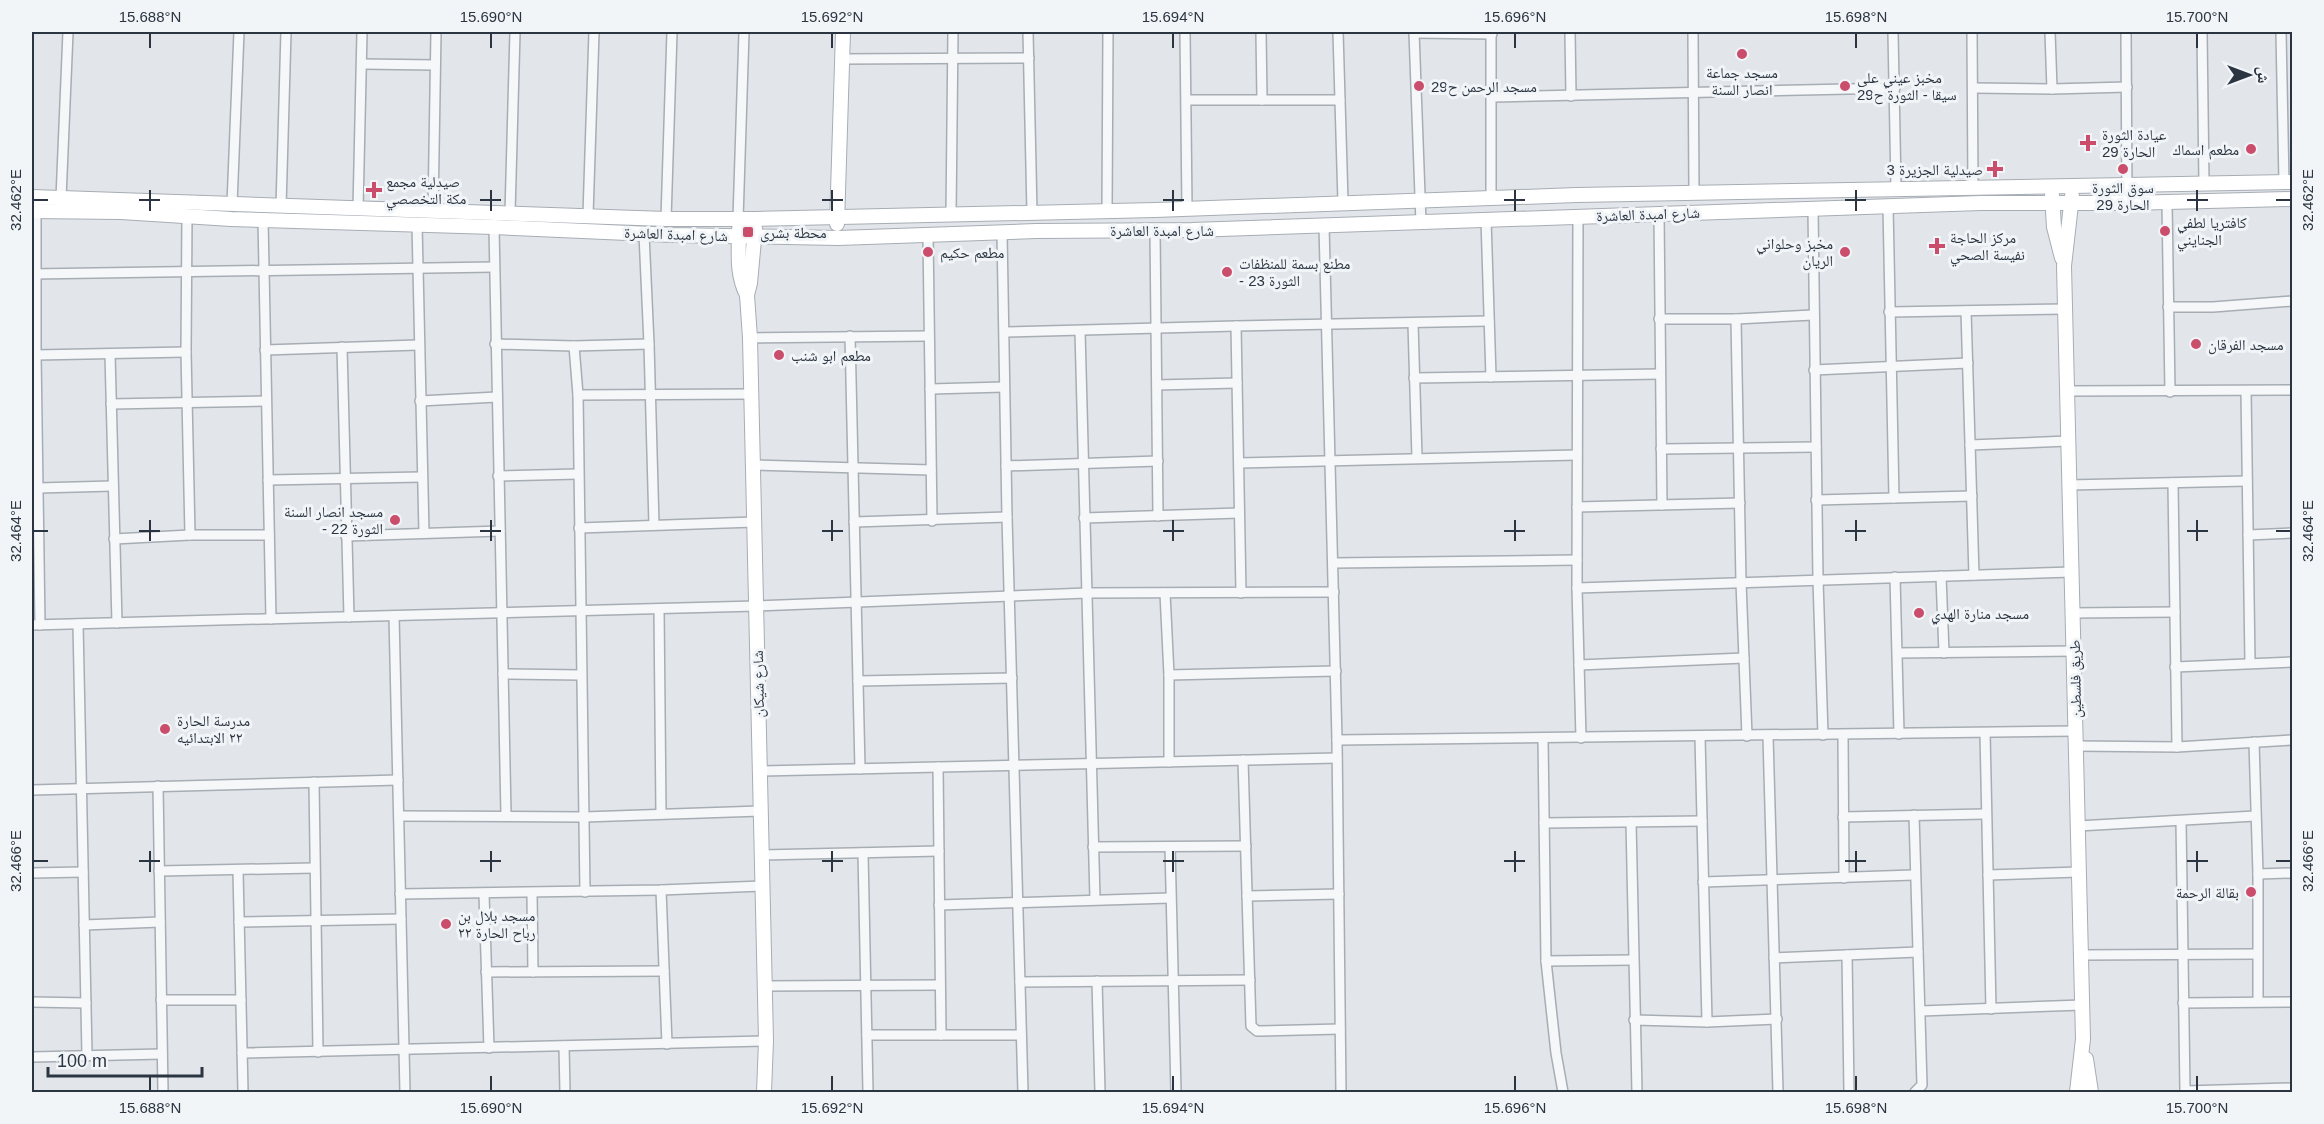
<svg xmlns="http://www.w3.org/2000/svg" width="2324" height="1124" viewBox="0 0 2324 1124" font-family="Helvetica,'Noto Naskh Arabic',sans-serif">
<style>
.lines{fill:none;stroke-linecap:round;stroke-linejoin:round}
.street-casing{stroke:#a7adb4;stroke-width:12}
.secondary-casing{stroke:#a7adb4;stroke-width:16}
.street{stroke:#f5f7f9;stroke-width:9}
.secondary{stroke:#fff;stroke-width:14}
.ticks{fill:none;stroke:#2b3542;stroke-width:2}
.poi-dot{fill:#ca4d6c;stroke:#f2f5f8;stroke-width:2}
.labels{text-anchor:middle;dominant-baseline:central;stroke-width:6;stroke-linejoin:round;paint-order:stroke}
.poi-label{font-size:15px;fill:#2b3542;stroke:#f2f5f8;text-anchor:start}
.street-label{font-size:15px;fill:#2b3542;stroke:#f2f5f8}
.neatline{fill:none;stroke:#2b3542;stroke-width:2}
.ticks-label{font-size:15px;text-anchor:middle;fill:#2b3542}
</style>
<rect width="100%" height="100%" fill="#e2e6ea"/>
<g class="lines">
<defs>
<g id="street">
<path d="M 1028,32 L 1032,213"/>
<path d="M 1185,32 L 1187,209"/>
<path d="M 1261,32 L 1262,100"/>
<path d="M 1338,32 L 1343,202"/>
<path d="M 1414,32 L 1421,223"/>
<path d="M 1570,32 L 1571,96"/>
<path d="M 1693,32 L 1694,193"/>
<path d="M 1893,32 L 1896,188"/>
<path d="M 1972,32 L 1973,187"/>
<path d="M 2050,32 L 2052,89"/>
<path d="M 2126,32 L 2127,203"/>
<path d="M 2202,32 L 2204,183"/>
<path d="M 2281,32 L 2284,183"/>
<path d="M 1414,33 L 1492,34"/>
<path d="M 842,59 L 1029,58"/>
<path d="M 362,64 L 435,65"/>
<path d="M 1973,88 L 2052,89 L 2127,87"/>
<path d="M 1493,97 L 1895,88"/>
<path d="M 1187,100 L 1340,100"/>
<path d="M 61,198 L 68,32"/>
<path d="M 1491,199 L 1491,32"/>
<path d="M 2167,203 L 2170,392"/>
<path d="M 232,204 L 239,32"/>
<path d="M 1888,206 L 1894,498"/>
<path d="M 281,207 L 286,32"/>
<path d="M 1813,208 L 1818,580 L 1823,735"/>
<path d="M 358,209 L 362,32"/>
<path d="M 36,211 L 36,355 L 40,625"/>
<path d="M 433,211 L 436,32"/>
<path d="M 1107,211 L 1108,32"/>
<path d="M 510,213 L 515,32"/>
<path d="M 951,214 L 953,32"/>
<path d="M 1659,214 L 1662,505"/>
<path d="M 588,215 L 594,32"/>
<path d="M 187,216 L 186,352 L 190,535"/>
<path d="M 1578,216 L 1577,588 L 1581,738"/>
<path d="M 263,219 L 271,619"/>
<path d="M 666,219 L 672,32"/>
<path d="M 738,219 L 744,32"/>
<path d="M 1486,219 L 1491,377"/>
<path d="M 417,224 L 424,533"/>
<path d="M 1324,225 L 1337,740 L 1341,1092"/>
<path d="M 494,227 L 506,815"/>
<path d="M 1155,231 L 1158,516"/>
<path d="M 1002,233 L 1007,517 L 1023,1092"/>
<path d="M 644,234 L 649,344 L 654,525"/>
<path d="M 928,236 L 932,521"/>
<path d="M 32,274 L 494,267"/>
<path d="M 2168,307 L 2213,307 L 2292,301"/>
<path d="M 1966,311 L 1974,575"/>
<path d="M 1889,312 L 2066,309"/>
<path d="M 1659,319 L 1736,319 L 1813,315"/>
<path d="M 1736,319 L 1741,582 L 1747,736"/>
<path d="M 1413,323 L 1417,458"/>
<path d="M 1080,331 L 1095,899"/>
<path d="M 1005,332 L 1236,326"/>
<path d="M 850,336 L 860,769"/>
<path d="M 750,338 L 929,336"/>
<path d="M 495,344 L 574,346 L 649,344"/>
<path d="M 574,346 L 578,395 L 585,892"/>
<path d="M 342,347 L 349,617"/>
<path d="M 265,350 L 418,345"/>
<path d="M 110,354 L 117,623"/>
<path d="M 36,355 L 186,352"/>
<path d="M 1814,370 L 1968,363"/>
<path d="M 1414,378 L 1660,374"/>
<path d="M 1157,385 L 1237,383"/>
<path d="M 930,389 L 1004,387"/>
<path d="M 2068,391 L 2292,390"/>
<path d="M 2246,391 L 2250,663"/>
<path d="M 578,395 L 751,394"/>
<path d="M 420,401 L 497,397"/>
<path d="M 111,404 L 266,401"/>
<path d="M 1970,445 L 2068,441"/>
<path d="M 1661,449 L 1816,447"/>
<path d="M 1239,463 L 1577,455"/>
<path d="M 753,465 L 931,470"/>
<path d="M 1006,466 L 1158,461"/>
<path d="M 498,476 L 578,474"/>
<path d="M 268,480 L 422,477"/>
<path d="M 2173,483 L 2177,747"/>
<path d="M 2069,485 L 2247,481"/>
<path d="M 38,488 L 113,486"/>
<path d="M 1816,500 L 1972,496"/>
<path d="M 1577,507 L 1740,503"/>
<path d="M 1084,518 L 1239,513"/>
<path d="M 854,522 L 1007,517"/>
<path d="M 579,528 L 754,522"/>
<path d="M 2248,535 L 2292,533"/>
<path d="M 346,536 L 500,531"/>
<path d="M 114,539 L 190,535 L 269,535"/>
<path d="M 1333,563 L 1577,560"/>
<path d="M 1941,576 L 1944,653"/>
<path d="M 1895,577 L 1899,734"/>
<path d="M 1577,588 L 2072,572"/>
<path d="M 1165,593 L 1169,675 L 1169,762"/>
<path d="M 1241,593 L 1236,326 L 1489,321"/>
<path d="M 659,609 L 661,814"/>
<path d="M 2073,613 L 2175,612"/>
<path d="M 394,616 L 405,1092"/>
<path d="M 78,624 L 87,1055"/>
<path d="M 32,625 L 756,606 L 1087,593 L 1334,592"/>
<path d="M 1898,653 L 2074,651"/>
<path d="M 1579,665 L 1744,658"/>
<path d="M 2175,667 L 2292,662"/>
<path d="M 503,674 L 581,675"/>
<path d="M 1169,675 L 1336,671"/>
<path d="M 858,681 L 1012,678"/>
<path d="M 1985,733 L 1991,1009"/>
<path d="M 1843,735 L 1844,878"/>
<path d="M 1768,736 L 1778,1092"/>
<path d="M 1700,737 L 1707,1022"/>
<path d="M 1543,738 L 1546,961 L 1556,1053 L 1563,1092"/>
<path d="M 1337,740 L 2076,731"/>
<path d="M 2254,742 L 2258,874 L 2258,1001"/>
<path d="M 2076,746 L 2177,747 L 2292,740"/>
<path d="M 1243,760 L 1251,1026 L 1257,1031 L 1340,1029"/>
<path d="M 938,767 L 941,1035"/>
<path d="M 760,771 L 1337,758"/>
<path d="M 314,782 L 318,1052"/>
<path d="M 158,786 L 163,1092"/>
<path d="M 32,790 L 398,780"/>
<path d="M 1914,815 L 1922,1085 L 1915,1092"/>
<path d="M 399,816 L 584,817 L 760,811"/>
<path d="M 1843,817 L 1985,814"/>
<path d="M 2181,821 L 2185,1091"/>
<path d="M 1631,822 L 1637,1092"/>
<path d="M 1544,823 L 1702,821"/>
<path d="M 2078,826 L 2255,816"/>
<path d="M 1093,847 L 1246,846"/>
<path d="M 1170,847 L 1176,1092"/>
<path d="M 863,853 L 868,1092"/>
<path d="M 761,855 L 939,851"/>
<path d="M 159,871 L 314,868"/>
<path d="M 238,871 L 243,1092"/>
<path d="M 32,873 L 83,872"/>
<path d="M 2258,874 L 2292,873"/>
<path d="M 1988,875 L 2079,872"/>
<path d="M 1703,882 L 1914,875"/>
<path d="M 661,890 L 667,1044"/>
<path d="M 532,893 L 533,972"/>
<path d="M 400,894 L 661,890 L 762,886"/>
<path d="M 484,894 L 489,1048"/>
<path d="M 1247,896 L 1339,894"/>
<path d="M 939,905 L 1170,898"/>
<path d="M 239,922 L 401,919"/>
<path d="M 84,925 L 160,922"/>
<path d="M 1847,955 L 1849,1092"/>
<path d="M 2081,955 L 2257,954"/>
<path d="M 1774,958 L 1918,952"/>
<path d="M 1546,961 L 1633,960"/>
<path d="M 486,972 L 664,971"/>
<path d="M 1097,981 L 1100,1092"/>
<path d="M 1020,982 L 1250,980"/>
<path d="M 764,986 L 939,985"/>
<path d="M 161,1000 L 241,1000"/>
<path d="M 32,1002 L 86,1003"/>
<path d="M 2183,1003 L 2292,1002"/>
<path d="M 1921,1011 L 2082,1005"/>
<path d="M 1634,1020 L 1707,1022 L 1777,1019"/>
<path d="M 867,1035 L 1021,1035"/>
<path d="M 564,1046 L 565,1092"/>
<path d="M 242,1053 L 766,1041"/>
<path d="M 32,1057 L 162,1054"/>
<path d="M 2185,1092 L 2185,1091 L 2292,1088"/>
</g>
<g id="secondary">
<path d="M 2052,195 L 2054,227 L 2062,258"/>
<path d="M 2072,196 L 2064,266 L 2083,1039 L 2077,1092"/>
<path d="M 32,197 L 666,219 L 755,219 L 1155,210 L 1577,195 L 2292,182"/>
<path d="M 32,211 L 121,212 L 231,219 L 494,227 L 673,235 L 838,238 L 1036,231 L 1192,230 L 1981,203 L 2127,203 L 2292,199"/>
<path d="M 837,224 L 843,32"/>
<path d="M 739,229 C 739,252 736,274 747,295"/>
<path d="M 755,229 L 750,283 L 747,295 L 750,338 L 766,1041 L 764,1092"/>
<path d="M 2086,1059 L 2091,1092"/>
</g>
</defs>
<!-- street casing -->
<use href="#street" class="street-casing"/>
<!-- secondary casing -->
<use href="#secondary" class="secondary-casing"/>
<!-- street -->
<use href="#street" class="street"/>
<!-- secondary -->
<use href="#secondary" class="secondary"/>
</g>
<!-- ticks -->
<path class="ticks" d="M 150,33 L 150,48M 491,33 L 491,48M 832,33 L 832,48M 1173,33 L 1173,48M 1515,33 L 1515,48M 1856,33 L 1856,48M 2197,33 L 2197,48M 150,190 L 150,211M 491,190 L 491,211M 832,190 L 832,211M 1173,190 L 1173,211M 1515,190 L 1515,211M 1856,190 L 1856,211M 2197,190 L 2197,211M 33,200 L 48,200M 139,200 L 160,200M 480,200 L 501,200M 822,200 L 843,200M 1163,200 L 1184,200M 1504,200 L 1525,200M 1845,200 L 1866,200M 2187,200 L 2208,200M 2276,200 L 2291,200M 150,520 L 150,541M 491,520 L 491,541M 832,520 L 832,541M 1173,520 L 1173,541M 1515,520 L 1515,541M 1856,520 L 1856,541M 2197,520 L 2197,541M 33,531 L 48,531M 139,531 L 160,531M 480,531 L 501,531M 822,531 L 843,531M 1163,531 L 1184,531M 1504,531 L 1525,531M 1845,531 L 1866,531M 2187,531 L 2208,531M 2276,531 L 2291,531M 150,851 L 150,872M 491,851 L 491,872M 832,851 L 832,872M 1173,851 L 1173,872M 1515,851 L 1515,872M 1856,851 L 1856,872M 2197,851 L 2197,872M 33,861 L 48,861M 139,861 L 160,861M 480,861 L 501,861M 822,861 L 843,861M 1163,861 L 1184,861M 1504,861 L 1525,861M 1845,861 L 1866,861M 2187,861 L 2208,861M 2276,861 L 2291,861M 150,1076 L 150,1091M 491,1076 L 491,1091M 832,1076 L 832,1091M 1173,1076 L 1173,1091M 1515,1076 L 1515,1091M 1856,1076 L 1856,1091M 2197,1076 L 2197,1091"/>
<!-- markers -->
<g class="poi-dot">
<circle cx="1742" cy="54" r="6"/>
<circle cx="1419" cy="86" r="6"/>
<circle cx="1845" cy="86" r="6"/>
<path d="M2085 134h6v6h6v6h-6v6h-6v-6h-6v-6h6z"/>
<circle cx="2251" cy="149" r="6"/>
<path d="M1992 160h6v6h6v6h-6v6h-6v-6h-6v-6h6z"/>
<circle cx="2123" cy="169" r="6"/>
<path d="M371 181h6v6h6v6h-6v6h-6v-6h-6v-6h6z"/>
<circle cx="2165" cy="231" r="6"/>
<rect x="742" y="226" width="12" height="12" rx="3"/>
<path d="M1934 237h6v6h6v6h-6v6h-6v-6h-6v-6h6z"/>
<circle cx="928" cy="252" r="6"/>
<circle cx="1845" cy="252" r="6"/>
<circle cx="1227" cy="272" r="6"/>
<circle cx="2196" cy="344" r="6"/>
<circle cx="779" cy="355" r="6"/>
<circle cx="395" cy="520" r="6"/>
<circle cx="1919" cy="613" r="6"/>
<circle cx="165" cy="729" r="6"/>
<circle cx="2251" cy="892" r="6"/>
<circle cx="446" cy="924" r="6"/>
</g>
<g class="labels">
<!-- poi labels -->
<g class="poi-label">
<text x="1742" y="72" text-anchor="middle">مسجد جماعة<tspan x="1742" dy="17">انصار السنة</tspan></text>
<text x="1857" y="77">مخبز عيني على<tspan x="1857" dy="17">سيقا - الثورة ح29</tspan></text>
<text x="1431" y="86">مسجد الرحمن ح29</text>
<text x="2102" y="134">عيادة الثورة<tspan x="2102" dy="17">الحارة 29</tspan></text>
<text x="2239" y="149" text-anchor="end">مطعم اسماك</text>
<text x="1983" y="169" text-anchor="end">صيدلية الجزيرة 3</text>
<text x="386" y="181">صيدلية مجمع<tspan x="386" dy="17">مكة التخصصي</tspan></text>
<text x="2123" y="187" text-anchor="middle">سوق الثورة<tspan x="2123" dy="17">الحارة 29</tspan></text>
<text x="2177" y="222">كافتريا لطفي<tspan x="2177" dy="17">الجنايني</tspan></text>
<text x="760" y="232">محطة بشرى</text>
<text x="1950" y="237">مركز الحاجة<tspan x="1950" dy="17">نفيسة الصحي</tspan></text>
<text x="1833" y="243" text-anchor="end">مخبز وحلواني<tspan x="1833" dy="17">الريان</tspan></text>
<text x="940" y="252">مطعم حكيم</text>
<text x="1239" y="263">مطنع بسمة للمنظفات<tspan x="1239" dy="17">- الثورة 23</tspan></text>
<text x="2208" y="344">مسجد الفرقان</text>
<text x="791" y="355">مطعم ابو شنب</text>
<text x="383" y="511" text-anchor="end">مسجد انصار السنة<tspan x="383" dy="17">- الثورة 22</tspan></text>
<text x="1931" y="613">مسجد منارة الهدي</text>
<text x="177" y="720">مدرسة الحارة<tspan x="177" dy="17">٢٢ الابتدائيه</tspan></text>
<text x="2239" y="892" text-anchor="end">بقالة الرحمة</text>
<text x="458" y="915">مسجد بلال بن<tspan x="458" dy="17">رباح الحارة ٢٢</tspan></text>
</g>
<!-- street labels -->
<g class="street-label">
<text transform="translate(1648 214) rotate(-2)">شارع امبدة العاشرة</text>
<text x="1162" y="230">شارع امبدة العاشرة</text>
<text transform="translate(676 234) rotate(2)">شارع امبدة العاشرة</text>
<text transform="translate(2075 679) rotate(-91)">طريق فلسطين</text>
<text transform="translate(758 684) rotate(-91)">شارع شيكان</text>
</g>
</g>
<!-- border -->
<rect width="2324" height="1124" fill="none" stroke="#f2f5f8" stroke-width="66"/>
<!-- north arrow -->
<g transform="translate(2249 75) rotate(90)" stroke="#f2f5f8" stroke-width="4.5" paint-order="stroke">
<path d="M0-4.5L10 22L0 15L-10 22Z" fill="#2b3542"/>
<text y="-9" font-size="16" font-weight="bold" text-anchor="middle" fill="#2b3542">ش</text>
</g>
<!-- scale -->
<path d="M48 1067v9h154v-9" fill="none" stroke="#2b3542" stroke-width="3"/>
<text x="57" y="1067" font-size="18" fill="#2b3542" stroke="#f2f5f8" stroke-width="4.5" paint-order="stroke">100 m</text>
<rect x="33" y="33" width="2258" height="1058" class="neatline"/>
<g class="ticks-label">
<text x="150" y="22">15.688°N</text>
<text x="491" y="22">15.690°N</text>
<text x="832" y="22">15.692°N</text>
<text x="1173" y="22">15.694°N</text>
<text x="1515" y="22">15.696°N</text>
<text x="1856" y="22">15.698°N</text>
<text x="2197" y="22">15.700°N</text>
<text transform="translate(2308 200) rotate(-90)" y="5">32.462°E</text>
<text transform="translate(16 200) rotate(-90)" y="5">32.462°E</text>
<text transform="translate(2308 531) rotate(-90)" y="5">32.464°E</text>
<text transform="translate(16 531) rotate(-90)" y="5">32.464°E</text>
<text transform="translate(2308 861) rotate(-90)" y="5">32.466°E</text>
<text transform="translate(16 861) rotate(-90)" y="5">32.466°E</text>
<text x="150" y="1113">15.688°N</text>
<text x="491" y="1113">15.690°N</text>
<text x="832" y="1113">15.692°N</text>
<text x="1173" y="1113">15.694°N</text>
<text x="1515" y="1113">15.696°N</text>
<text x="1856" y="1113">15.698°N</text>
<text x="2197" y="1113">15.700°N</text>
</g>
</svg>
